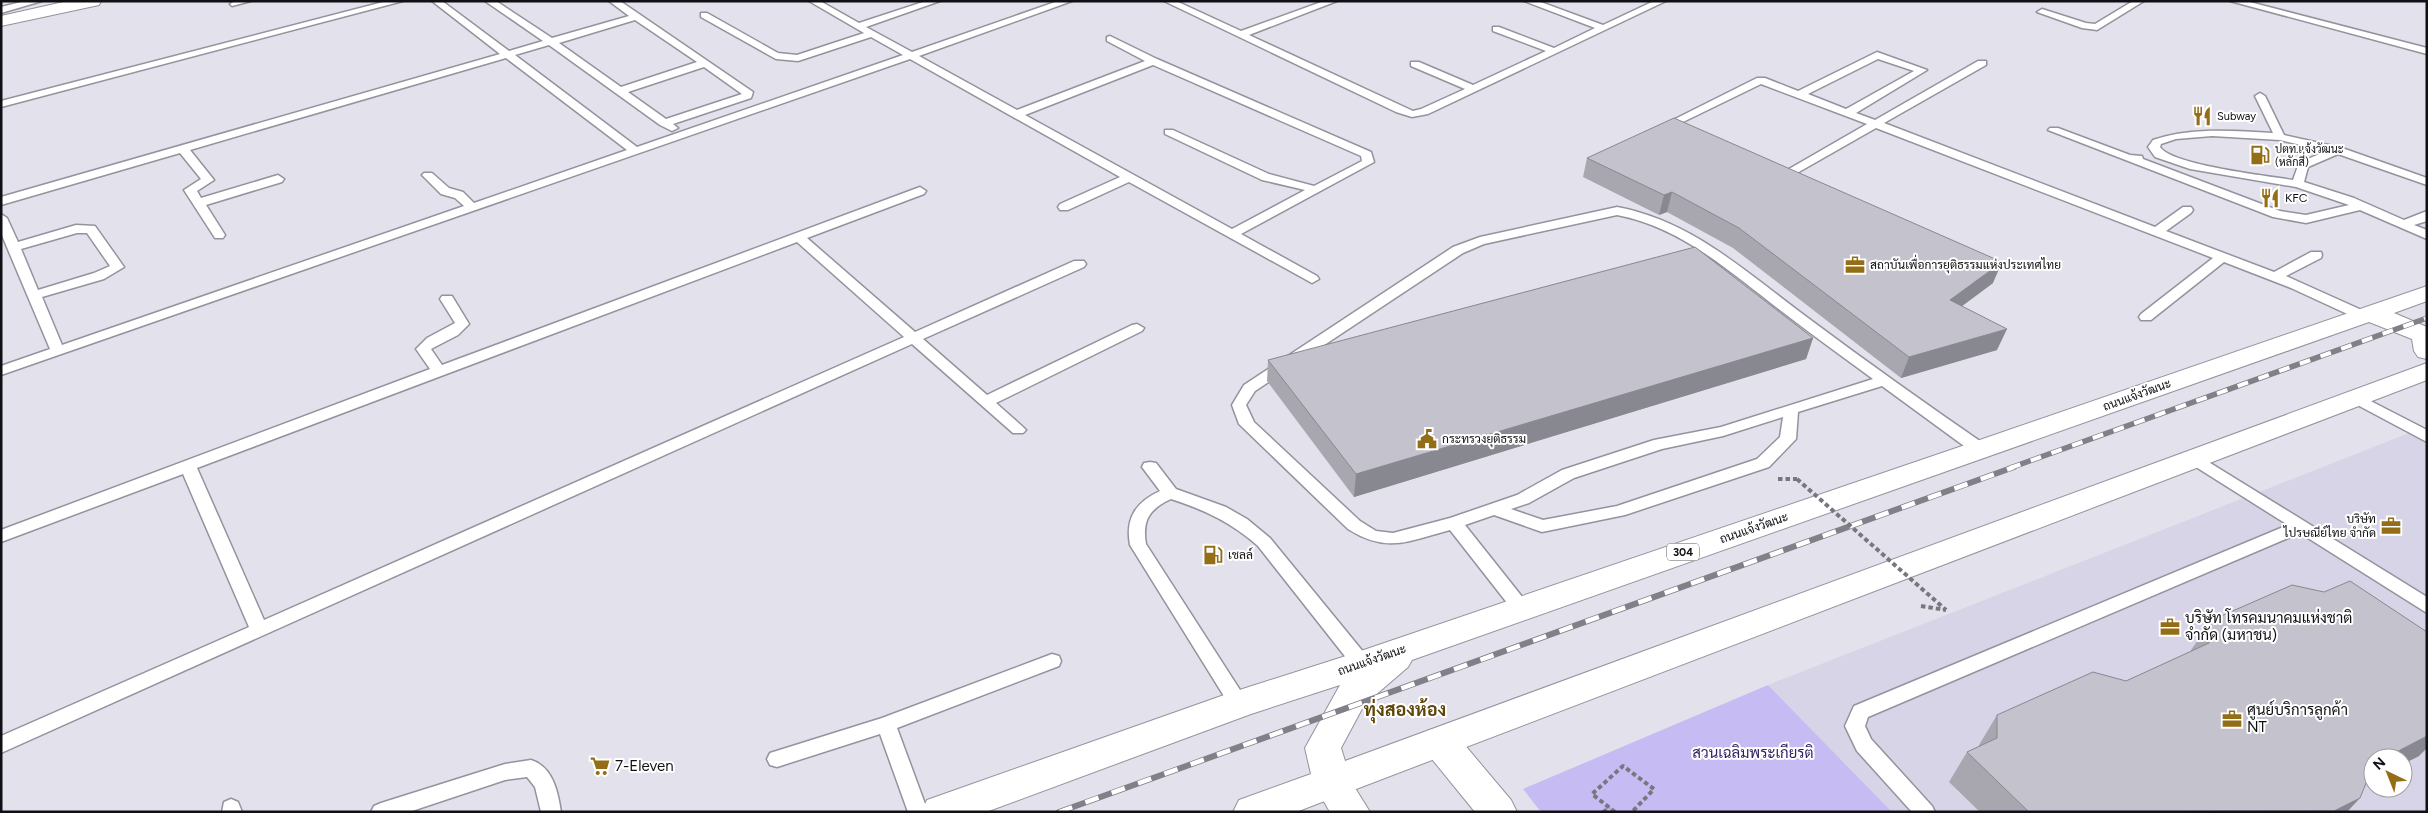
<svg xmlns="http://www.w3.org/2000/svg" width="2428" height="813" viewBox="0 0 2428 813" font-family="Figtree,Sarabun,sans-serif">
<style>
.built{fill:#d7d4e7;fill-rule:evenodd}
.green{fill:#c6bcf3}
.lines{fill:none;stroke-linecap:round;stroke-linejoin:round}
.service-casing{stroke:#94929d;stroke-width:3}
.minor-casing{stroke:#94929d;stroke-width:2}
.primary-casing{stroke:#94929d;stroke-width:2}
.path{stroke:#78777f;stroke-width:4;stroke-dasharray:4.5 3;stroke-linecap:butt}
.service{fill:#fff;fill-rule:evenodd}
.minor{fill:#fff;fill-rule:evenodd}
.primary{fill:#fff;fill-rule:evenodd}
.rail-far1-casing{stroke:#818088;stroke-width:5.5}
.rail-casing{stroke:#818088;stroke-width:6}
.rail-far1{stroke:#fff;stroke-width:4;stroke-dasharray:11;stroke-linecap:butt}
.rail{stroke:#fff;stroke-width:4.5;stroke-dasharray:14;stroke-linecap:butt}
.path-bridge{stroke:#78777f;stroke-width:4;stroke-dasharray:4.5 3;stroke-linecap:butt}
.wall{fill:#a8a7b0}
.shaded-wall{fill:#888890}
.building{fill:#c3c2cd;stroke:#888890}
.labels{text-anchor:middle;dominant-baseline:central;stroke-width:4;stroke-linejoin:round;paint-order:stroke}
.far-poi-label{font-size:11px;fill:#100f13;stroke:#fff;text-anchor:start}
.shield{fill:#fff;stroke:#58575a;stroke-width:1}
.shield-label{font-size:11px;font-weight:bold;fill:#100f13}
.poi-label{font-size:12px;fill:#100f13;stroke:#fff;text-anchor:start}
.street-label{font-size:12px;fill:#100f13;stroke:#fff}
.near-poi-label{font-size:15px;fill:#100f13;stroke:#fff;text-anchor:start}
.near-park-label{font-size:15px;fill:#321d61;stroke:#fff}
.near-quarter-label{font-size:18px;font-weight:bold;fill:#5e4406;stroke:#fff}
</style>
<rect width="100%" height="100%" fill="#e2e1ec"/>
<!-- built -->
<path class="built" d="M 2427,426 L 2427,812 L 1892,812 L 1768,685 ZM 2373,758 L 2403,758 L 2403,788 L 2373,788 Z"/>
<!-- green -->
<path class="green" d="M 1768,685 L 1892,812 L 1541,812 L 1523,789 Z"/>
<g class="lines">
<defs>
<g id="service">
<path d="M 25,1 L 42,1 L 1,13 L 1,7 Z"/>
<path d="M 235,1 L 251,1 L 232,6 L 230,4 Z"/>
<path d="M 387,1 L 403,1 L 1,107 L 1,101 Z"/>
<path d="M 432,1 L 442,1 L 509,51 L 543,41 L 485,1 L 496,1 L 552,38 L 629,16 L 609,1 L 620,1 L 753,92 L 751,98 L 673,124 L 678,128 L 672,131 L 660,125 L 549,45 L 515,55 L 637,147 L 903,55 L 871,37 L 798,61 L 776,59 L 701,17 L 701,13 L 707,13 L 778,53 L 797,55 L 864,33 L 809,1 L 820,1 L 859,23 L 926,1 L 940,1 L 866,27 L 912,52 L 1058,1 L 1072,1 L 919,56 L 1017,110 L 1145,61 L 1107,41 L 1107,37 L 1110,36 L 1157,59 L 1371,152 L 1374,162 L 1241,234 L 1317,276 L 1319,279 L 1312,283 L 1129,182 L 1068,210 L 1060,210 L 1058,207 L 1060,204 L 1120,177 L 910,59 L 1,375 L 1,366 L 50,349 L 1,233 L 1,214 L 7,218 L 18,242 L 76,225 L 95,226 L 124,267 L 104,279 L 42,297 L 62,345 L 464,206 L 455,198 L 441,194 L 422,175 L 424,173 L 432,173 L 449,188 L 463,192 L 474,203 L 627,150 L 506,58 L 190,150 L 214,180 L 197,191 L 201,198 L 278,175 L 284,179 L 282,182 L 206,205 L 225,235 L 223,238 L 215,238 L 184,190 L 201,179 L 180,153 L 1,205 L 1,197 L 500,54 ZM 635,20 L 697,62 L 621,87 L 559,43 ZM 1153,65 L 1361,156 L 1362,161 L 1314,186 L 1269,174 L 1173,130 L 1165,130 L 1165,134 L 1262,180 L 1305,190 L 1232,229 L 1025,115 ZM 704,67 L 742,94 L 666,119 L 628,92 ZM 77,233 L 87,233 L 110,266 L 94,273 L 38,290 L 21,249 Z"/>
<path d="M 1164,1 L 1176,1 L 1241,31 L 1324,1 L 1337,1 L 1249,35 L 1413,111 L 1421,109 L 1465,89 L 1411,66 L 1411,62 L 1419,62 L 1473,85 L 1546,51 L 1493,31 L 1493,27 L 1499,27 L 1554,48 L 1595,28 L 1524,1 L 1538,1 L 1603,25 L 1654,1 L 1666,1 L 1428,114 L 1412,117 L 1396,112 Z"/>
<path d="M 2133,1 L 2144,1 L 2097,30 L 2082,28 L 2037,12 L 2042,9 L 2086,23 L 2095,24 Z"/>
<path d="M 2230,1 L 2246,1 L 2427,48 L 2427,54 Z"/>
<path d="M 1877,52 L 1927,70 L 1856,113 L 1875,120 L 1978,61 L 1986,61 L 1986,65 L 1884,123 L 2155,227 L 2183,207 L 2191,207 L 2193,210 L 2191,213 L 2166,231 L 2274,272 L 2311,252 L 2321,252 L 2322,255 L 2321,258 L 2286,276 L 2366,312 L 2368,315 L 2366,318 L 2356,318 L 2291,288 L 2224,262 L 2151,320 L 2141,320 L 2139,317 L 2141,314 L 2213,258 L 1876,128 L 1797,173 L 1789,173 L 1787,171 L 1789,169 L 1867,124 L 1761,84 L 1683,122 L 1679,123 L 1673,120 L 1757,78 L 1765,78 L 1798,91 ZM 1878,59 L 1914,71 L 1846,109 L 1808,94 Z"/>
<path d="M 2260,93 L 2265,96 L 2284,135 L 2342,148 L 2427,178 L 2427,185 L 2338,154 L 2308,167 L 2304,182 L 2354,198 L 2404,220 L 2427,211 L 2427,221 L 2414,225 L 2427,230 L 2427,239 L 2360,210 L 2306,223 L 2273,217 L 2048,130 L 2050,128 L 2058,128 L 2130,155 L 2142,156 L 2143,159 L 2280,211 L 2306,215 L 2349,205 L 2296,187 L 2190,169 L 2155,157 L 2148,147 L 2153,140 C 2192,127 2232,131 2273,133 L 2255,96 ZM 2212,136 L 2280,140 L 2326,151 L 2299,163 L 2293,180 C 2268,176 2171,165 2160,147 L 2161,144 L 2176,139 Z"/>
<path d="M 920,187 L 926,191 L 924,194 L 807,238 L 915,332 L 1074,261 L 1084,261 L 1086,264 L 1084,267 L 923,339 L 987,395 L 1132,325 L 1137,324 L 1144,328 L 1142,331 L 996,403 L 1023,427 L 1026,430 L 1023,433 L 1013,433 L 912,344 L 1,753 L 1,736 L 249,627 L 183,474 L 1,542 L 1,530 L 430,369 L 416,349 L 427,338 L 455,323 L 440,299 L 442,296 L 452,296 L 469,324 L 458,335 L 431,349 L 442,365 ZM 797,242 L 904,337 L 264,620 L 197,468 Z"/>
<path d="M 1617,207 C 1693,221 1748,274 1808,318 C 1867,362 1926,404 1987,446 L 1989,450 L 1987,454 L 1975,454 L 1882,386 L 1798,412 L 1796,439 L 1769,467 L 1625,515 L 1542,532 L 1494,515 L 1465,525 L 1527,603 L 1530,608 L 1527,613 L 1521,615 L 1515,613 L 1450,530 C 1408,541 1388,554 1348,529 L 1239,424 L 1232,405 L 1244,385 L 1453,247 L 1480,237 ZM 1617,215 C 1681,227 1730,272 1780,310 C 1811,334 1842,356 1873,379 L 1721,427 L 1654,440 L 1562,470 L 1517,495 L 1450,518 L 1393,533 L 1376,531 L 1360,521 L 1254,422 L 1246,405 L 1255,391 L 1463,253 L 1484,244 ZM 1783,417 L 1780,437 L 1757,459 L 1617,506 L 1543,520 L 1511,509 L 1529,503 L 1574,478 L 1662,449 L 1723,436 Z"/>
<path d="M 2355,393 L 2427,430 L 2427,442 L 2350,401 L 2348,398 Z"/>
<path d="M 2194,453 L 2427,597 L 2427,613 L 2300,533 L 1868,717 L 1865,726 L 1871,739 L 1932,806 L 1935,812 L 1912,812 L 1857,751 L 1845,726 L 1854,706 L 2288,525 L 2188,462 L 2186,458 L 2188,454 Z"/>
<path d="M 1150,462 L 1156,463 L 1176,489 L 1226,507 L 1247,519 L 1270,538 L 1369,659 L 1371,664 L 1369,669 L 1362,671 L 1355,669 L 1258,546 C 1232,523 1205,510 1171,499 C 1149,509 1142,521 1146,544 L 1249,704 L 1246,709 L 1239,712 L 1232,709 L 1130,545 C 1125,518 1136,502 1160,491 L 1142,467 L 1144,463 Z"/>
<path d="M 1052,654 L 1059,656 L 1061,661 L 1059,666 L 897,728 L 928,812 L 908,812 L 880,734 L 777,767 L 770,765 L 767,759 L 770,753 L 882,718 Z"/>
<path d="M 531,760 C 553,767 558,792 561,812 L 541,812 L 535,787 L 527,777 L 505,780 L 409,812 L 371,812 L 374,806 L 381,803 L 505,764 Z"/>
<path d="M 231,799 L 238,802 L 242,812 L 222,812 L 224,802 Z"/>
</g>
<g id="minor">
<path d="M 68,1 L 101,1 L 99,5 L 1,26 L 1,16 Z"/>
<path d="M 1440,727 L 1453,731 L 1511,800 L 1517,812 L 1475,812 L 1427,753 L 1422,742 L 1427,731 Z"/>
<path d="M 1332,767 L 1345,772 L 1370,812 L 1330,812 L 1313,783 L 1319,772 Z"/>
</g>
<path id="primary" d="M 2427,286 L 2427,301 L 2394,313 L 2427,327 L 2427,359 L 2418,357 L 2414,351 L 2412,339 L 2369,322 L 1412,660 L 1408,667 L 1364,705 L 1341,748 L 1345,761 L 2427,363 L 2427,380 L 1296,812 L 1233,812 L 1239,800 L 1311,774 L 1305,748 L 1340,685 L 1251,714 L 986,812 L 921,812 L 927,800 L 1227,694 L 1352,654 L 1971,443 Z"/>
</defs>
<!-- service casing -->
<use href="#service" class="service-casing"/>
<!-- minor casing -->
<use href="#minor" class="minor-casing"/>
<!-- primary casing -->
<use href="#primary" class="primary-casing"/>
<!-- path -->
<g class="path">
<path d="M 1778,479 L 1797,479"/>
<path d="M 1921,606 L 1946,610"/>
<path d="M 1603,812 L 1610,808"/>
<path d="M 1615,812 L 1592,794 L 1623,766 L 1654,789 L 1632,812"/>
</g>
<!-- service -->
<use href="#service" class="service"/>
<!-- minor -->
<use href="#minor" class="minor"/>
<!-- primary -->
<use href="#primary" class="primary"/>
<defs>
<path id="rail-far1" d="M 2010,468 L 2427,318"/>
<path id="rail" d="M 1059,812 L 2014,467"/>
</defs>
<!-- rail-far1 casing -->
<use href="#rail-far1" class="rail-far1-casing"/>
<!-- rail casing -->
<use href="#rail" class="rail-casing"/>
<!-- rail-far1 -->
<use href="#rail-far1" class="rail-far1"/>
<!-- rail -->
<use href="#rail" class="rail"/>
<!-- path-bridge -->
<path class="path-bridge" d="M 1797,479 L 1946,610"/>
</g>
<!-- wall -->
<g class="wall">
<path d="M 1587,158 L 1993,283 L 1962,306 L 1997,350 L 1901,378 L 1733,248 L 1667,212 L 1659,215 L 1583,177 Z"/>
<path d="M 1813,338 L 1806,359 L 1354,497 L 1267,381 L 1268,360 Z"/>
<path d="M 2212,620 L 2419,756 L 2403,764 L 2403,758 L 2373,780 L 2366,784 L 2347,812 L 1980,812 L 1949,782 L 1967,752 L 1979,746 L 1979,745 L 1997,715 L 2126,681 L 2191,652 L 2191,650 Z"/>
</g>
<!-- shaded-wall -->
<g class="shaded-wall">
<path d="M 1672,192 L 1667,212 L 1659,215 L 1664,195 Z"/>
<path d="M 2002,262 L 1993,283 L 1942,321 L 1950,300 Z"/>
<path d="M 2007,329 L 1997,350 L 1901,378 L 1909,357 Z"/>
<path d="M 1813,338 L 1806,359 L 1354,497 L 1356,474 Z"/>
<path d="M 2427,736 L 2427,748 L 2419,756 L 2403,764 L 2403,758 L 2385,758 Z"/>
<path d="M 2373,765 L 2373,780 L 2347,793 Z"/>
<path d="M 2360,798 L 2347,812 L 2334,812 L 2334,811 Z"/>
</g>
<!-- building -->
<g class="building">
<path d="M 1674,118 L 2002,262 L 1950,300 L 2007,329 L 1909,357 L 1739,228 L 1672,192 L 1664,195 L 1587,158 Z"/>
<path d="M 1695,247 L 1813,338 L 1356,474 L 1268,360 Z"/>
<path d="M 2350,581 L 2427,632 L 2427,736 L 2385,758 L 2373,758 L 2373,766 L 2360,798 L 2334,811 L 2029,812 L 1967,752 L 1997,738 L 1997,715 L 2093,672 L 2126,681 L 2209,643 L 2212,620 L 2292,585 L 2324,592 Z"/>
</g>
<!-- icons -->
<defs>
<symbol id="restaurant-bare" viewBox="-9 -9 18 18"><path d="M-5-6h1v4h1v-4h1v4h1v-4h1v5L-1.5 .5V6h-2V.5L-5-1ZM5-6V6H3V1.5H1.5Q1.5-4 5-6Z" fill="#946e17" stroke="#fff" stroke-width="2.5" paint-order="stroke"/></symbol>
<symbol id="fuel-bare" viewBox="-9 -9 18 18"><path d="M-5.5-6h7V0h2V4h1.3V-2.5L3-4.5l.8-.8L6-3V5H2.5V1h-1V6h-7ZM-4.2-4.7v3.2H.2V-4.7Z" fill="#946e17" stroke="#fff" stroke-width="2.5" paint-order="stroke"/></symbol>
<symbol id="office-bare" viewBox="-9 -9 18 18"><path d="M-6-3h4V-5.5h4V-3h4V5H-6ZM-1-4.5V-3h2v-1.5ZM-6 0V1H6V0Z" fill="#946e17" stroke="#fff" stroke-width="2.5" paint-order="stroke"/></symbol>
<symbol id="civic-bare" viewBox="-9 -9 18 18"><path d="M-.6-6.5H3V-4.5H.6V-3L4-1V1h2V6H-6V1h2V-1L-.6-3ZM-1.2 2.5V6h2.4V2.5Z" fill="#946e17" stroke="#fff" stroke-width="2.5" paint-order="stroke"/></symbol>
<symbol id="supermarket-bare" viewBox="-9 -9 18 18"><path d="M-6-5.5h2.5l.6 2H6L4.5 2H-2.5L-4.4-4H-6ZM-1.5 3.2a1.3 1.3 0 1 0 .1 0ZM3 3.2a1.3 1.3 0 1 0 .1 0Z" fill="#946e17" stroke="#fff" stroke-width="2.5" paint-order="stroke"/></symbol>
</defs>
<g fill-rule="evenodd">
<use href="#restaurant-bare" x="2188" y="102" width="28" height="28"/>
<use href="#fuel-bare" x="2246" y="141" width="28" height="28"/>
<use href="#restaurant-bare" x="2256" y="184" width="28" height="28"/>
<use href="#office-bare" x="1841" y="251" width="28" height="28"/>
<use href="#civic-bare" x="1413" y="425" width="28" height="28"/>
<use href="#office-bare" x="2377" y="512" width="28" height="28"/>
<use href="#fuel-bare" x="1199" y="541" width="28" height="28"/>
<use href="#office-bare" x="2156" y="613" width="28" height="28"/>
<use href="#office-bare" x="2218" y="705" width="28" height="28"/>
<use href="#supermarket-bare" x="586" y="752" width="28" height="28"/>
</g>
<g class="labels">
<!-- far-poi labels -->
<g class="far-poi-label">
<text x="2217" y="116">Subway</text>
<text x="2275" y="149">ปตท.แจ้งวัฒนะ<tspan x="2275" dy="13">(หลักสี่)</tspan></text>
</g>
<!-- shield labels -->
<rect class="shield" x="1667" y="543.5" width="32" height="17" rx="4"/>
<g class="shield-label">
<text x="1683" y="552">304</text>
</g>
<!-- poi labels -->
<g class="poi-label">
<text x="2285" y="198">KFC</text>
<text x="1870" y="265">สถาบันเพื่อการยุติธรรมแห่งประเทศไทย</text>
<text x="1442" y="439">กระทรวงยุติธรรม</text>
<text x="2376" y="519" text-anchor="end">บริษัท<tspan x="2376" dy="14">ไปรษณีย์ไทย จำกัด</tspan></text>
<text x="1228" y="555">เชลล์</text>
</g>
<!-- street labels -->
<g class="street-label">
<text transform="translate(2137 395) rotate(-20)">ถนนแจ้งวัฒนะ</text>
<text transform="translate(1754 528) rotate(-19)">ถนนแจ้งวัฒนะ</text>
<text transform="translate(1372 660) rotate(-19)">ถนนแจ้งวัฒนะ</text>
</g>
<!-- near-poi labels -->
<g class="near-poi-label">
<text x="2185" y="618">บริษัท โทรคมนาคมแห่งชาติ<tspan x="2185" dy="17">จำกัด (มหาชน)</tspan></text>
<text x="2247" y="710">ศูนย์บริการลูกค้า<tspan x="2247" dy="17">NT</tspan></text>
<text x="615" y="766">7-Eleven</text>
</g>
<!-- near-park labels -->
<g class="near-park-label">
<text x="1753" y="753">สวนเฉลิมพระเกียรติ</text>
</g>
<!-- near-quarter labels -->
<g class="near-quarter-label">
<text x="1405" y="710">ทุ่งสองห้อง</text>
</g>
</g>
<!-- border -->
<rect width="2428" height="813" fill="none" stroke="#100f13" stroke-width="5"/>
<!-- north arrow -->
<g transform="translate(2388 773) rotate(317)"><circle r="24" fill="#ffffff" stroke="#9f9fa1"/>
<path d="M0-4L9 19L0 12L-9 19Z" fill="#946e17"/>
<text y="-8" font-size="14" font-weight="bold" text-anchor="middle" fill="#100f13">N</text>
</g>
</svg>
